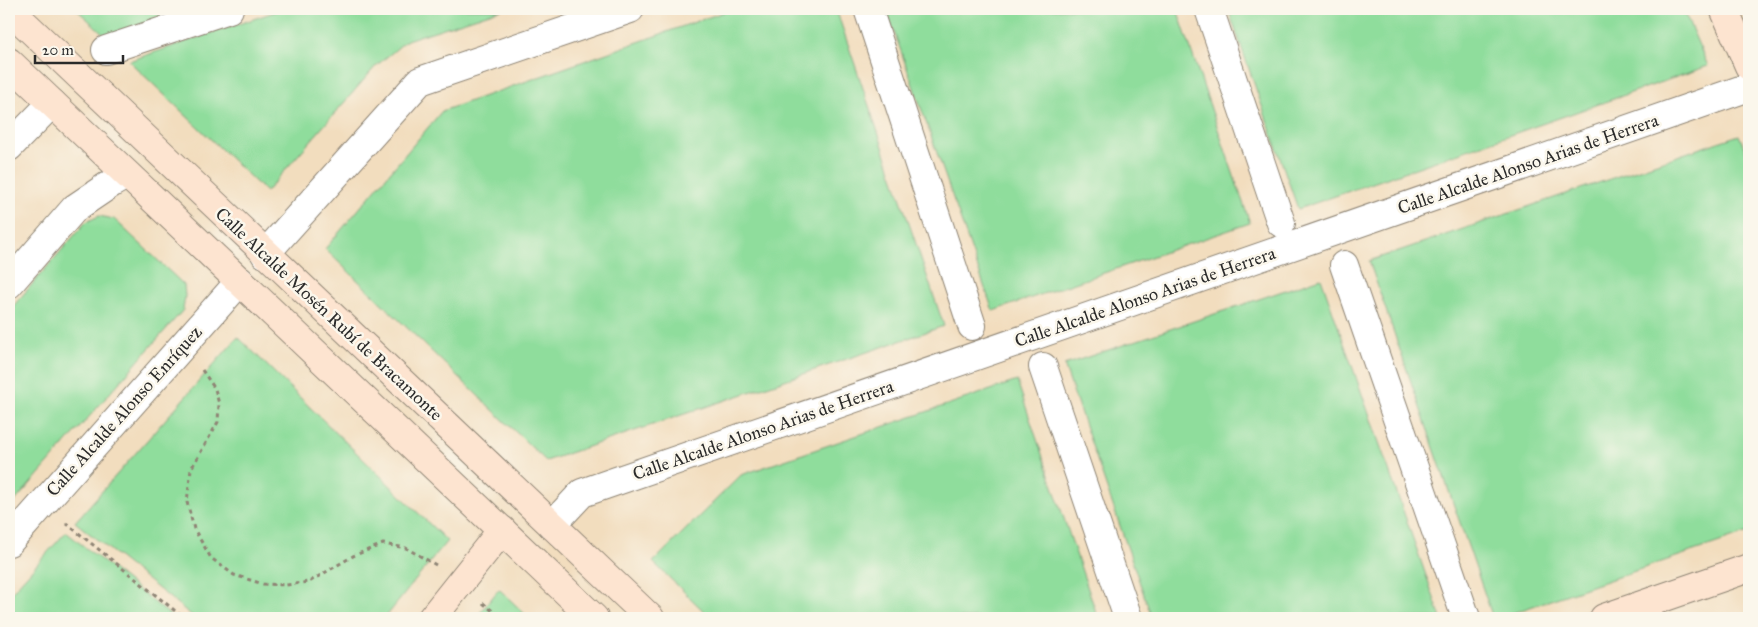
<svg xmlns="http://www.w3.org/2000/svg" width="1758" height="627" viewBox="0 0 1758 627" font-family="'IM FELL Great Primer',serif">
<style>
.green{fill:#8fdd9c;stroke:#5d8464}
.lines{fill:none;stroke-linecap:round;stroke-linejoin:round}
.street-casing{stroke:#8e8474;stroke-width:30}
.secondary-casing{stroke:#8e8474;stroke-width:30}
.path{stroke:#8e8474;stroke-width:3;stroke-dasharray:4 4;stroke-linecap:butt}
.street{stroke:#fff;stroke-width:28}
.secondary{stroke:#fde4d0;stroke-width:28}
.labels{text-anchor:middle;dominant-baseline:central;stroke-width:5;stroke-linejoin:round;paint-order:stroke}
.street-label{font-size:18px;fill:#2b2b2b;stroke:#fbf7ec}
</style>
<rect width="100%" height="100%" fill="#fbf7ec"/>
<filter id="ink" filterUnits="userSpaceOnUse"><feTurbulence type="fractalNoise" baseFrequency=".02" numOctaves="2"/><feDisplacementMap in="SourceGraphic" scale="10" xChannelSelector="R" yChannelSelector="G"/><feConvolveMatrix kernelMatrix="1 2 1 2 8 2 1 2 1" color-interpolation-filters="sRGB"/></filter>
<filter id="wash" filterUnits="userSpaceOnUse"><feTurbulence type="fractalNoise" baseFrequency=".0096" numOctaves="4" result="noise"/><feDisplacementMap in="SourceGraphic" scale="20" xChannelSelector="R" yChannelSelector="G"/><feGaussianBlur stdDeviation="1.12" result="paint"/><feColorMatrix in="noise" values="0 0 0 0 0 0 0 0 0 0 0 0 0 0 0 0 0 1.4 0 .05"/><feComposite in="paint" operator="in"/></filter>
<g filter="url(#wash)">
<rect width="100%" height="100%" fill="#f2ddbe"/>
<!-- green -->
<g class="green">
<path d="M 76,9 L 185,9 L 106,36 Z"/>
<path d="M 283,9 L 502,9 L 407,40 L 376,66 L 266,192 L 129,61 Z"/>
<path d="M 732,9 L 836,9 L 944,326 L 546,461 L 325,249 L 442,111 Z"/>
<path d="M 886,9 L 1177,9 L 1250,223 L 993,311 Z"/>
<path d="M 1228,9 L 1683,9 L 1708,66 L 1298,209 Z"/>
<path d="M 1739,135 L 1749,159 L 1749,532 L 1498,618 L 1493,618 L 1369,261 Z"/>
<path d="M 99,216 L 114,219 L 184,285 L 185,296 L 183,310 L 9,508 L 9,311 L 86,222 Z"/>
<path d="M 1321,278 L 1441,618 L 1152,618 L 1064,365 Z"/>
<path d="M 238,337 L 447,541 L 385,618 L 195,618 L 75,522 Z"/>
<path d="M 1017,381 L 1098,618 L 711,618 L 653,562 L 741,475 Z"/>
<path d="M 66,532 L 174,618 L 9,618 L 9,595 Z"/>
<path d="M 499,589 L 529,618 L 476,618 Z"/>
</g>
</g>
<g filter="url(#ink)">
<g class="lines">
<defs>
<g id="street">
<path d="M 868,9 L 972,326"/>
<path d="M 1209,9 L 1281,223"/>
<path d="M 106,50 L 229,9"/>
<path d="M 9,147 L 52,103"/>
<path d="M 265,254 L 420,81 L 630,9"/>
<path d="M 1344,265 L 1466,618"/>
<path d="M 9,284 L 75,208 L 112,183 L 126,175"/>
<path d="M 1043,367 L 1128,618"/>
<path d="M 552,525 L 582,493 L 1749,87"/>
<path d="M 9,542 L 240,281"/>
</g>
<g id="secondary">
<path d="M 9,9 L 650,618"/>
<path d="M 1724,9 L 1749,66"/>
<path d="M 9,62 L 594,618"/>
<path d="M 432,618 L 502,530"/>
<path d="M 1604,618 L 1749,568"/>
</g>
</defs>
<!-- street casing -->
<use href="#street" class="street-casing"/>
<!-- secondary casing -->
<use href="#secondary" class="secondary-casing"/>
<!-- path -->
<g class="path">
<path d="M 202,370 L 215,389 L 219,404 L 218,422 L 191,469 L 187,502 L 194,529 L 211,558 L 234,575 L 263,584 L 286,585 L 309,582 L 353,556 L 383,544 L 406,548 L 436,565"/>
<path d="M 66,523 L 184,618"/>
<path d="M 483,603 L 501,618"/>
</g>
<!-- street -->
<use href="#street" class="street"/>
<!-- secondary -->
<use href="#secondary" class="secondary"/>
</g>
</g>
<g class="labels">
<!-- street labels -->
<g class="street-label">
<text transform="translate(1528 164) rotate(-19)">Calle Alcalde Alonso Arias de Herrera</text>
<text transform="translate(1145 297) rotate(-19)">Calle Alcalde Alonso Arias de Herrera</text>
<text transform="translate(329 314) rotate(43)">Calle Alcalde Mosén Rubí de Bracamonte</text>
<text transform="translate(124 411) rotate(-48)">Calle Alcalde Alonso Enríquez</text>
<text transform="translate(763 430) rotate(-19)">Calle Alcalde Alonso Arias de Herrera</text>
</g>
</g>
<!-- margin -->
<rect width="1758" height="627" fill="none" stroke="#fbf7ec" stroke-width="30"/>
<!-- scale -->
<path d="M35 55v8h88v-8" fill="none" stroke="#2b2b2b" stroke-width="2.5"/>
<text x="42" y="55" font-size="15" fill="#2b2b2b" stroke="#fbf7ec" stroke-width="4" paint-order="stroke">20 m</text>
</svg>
